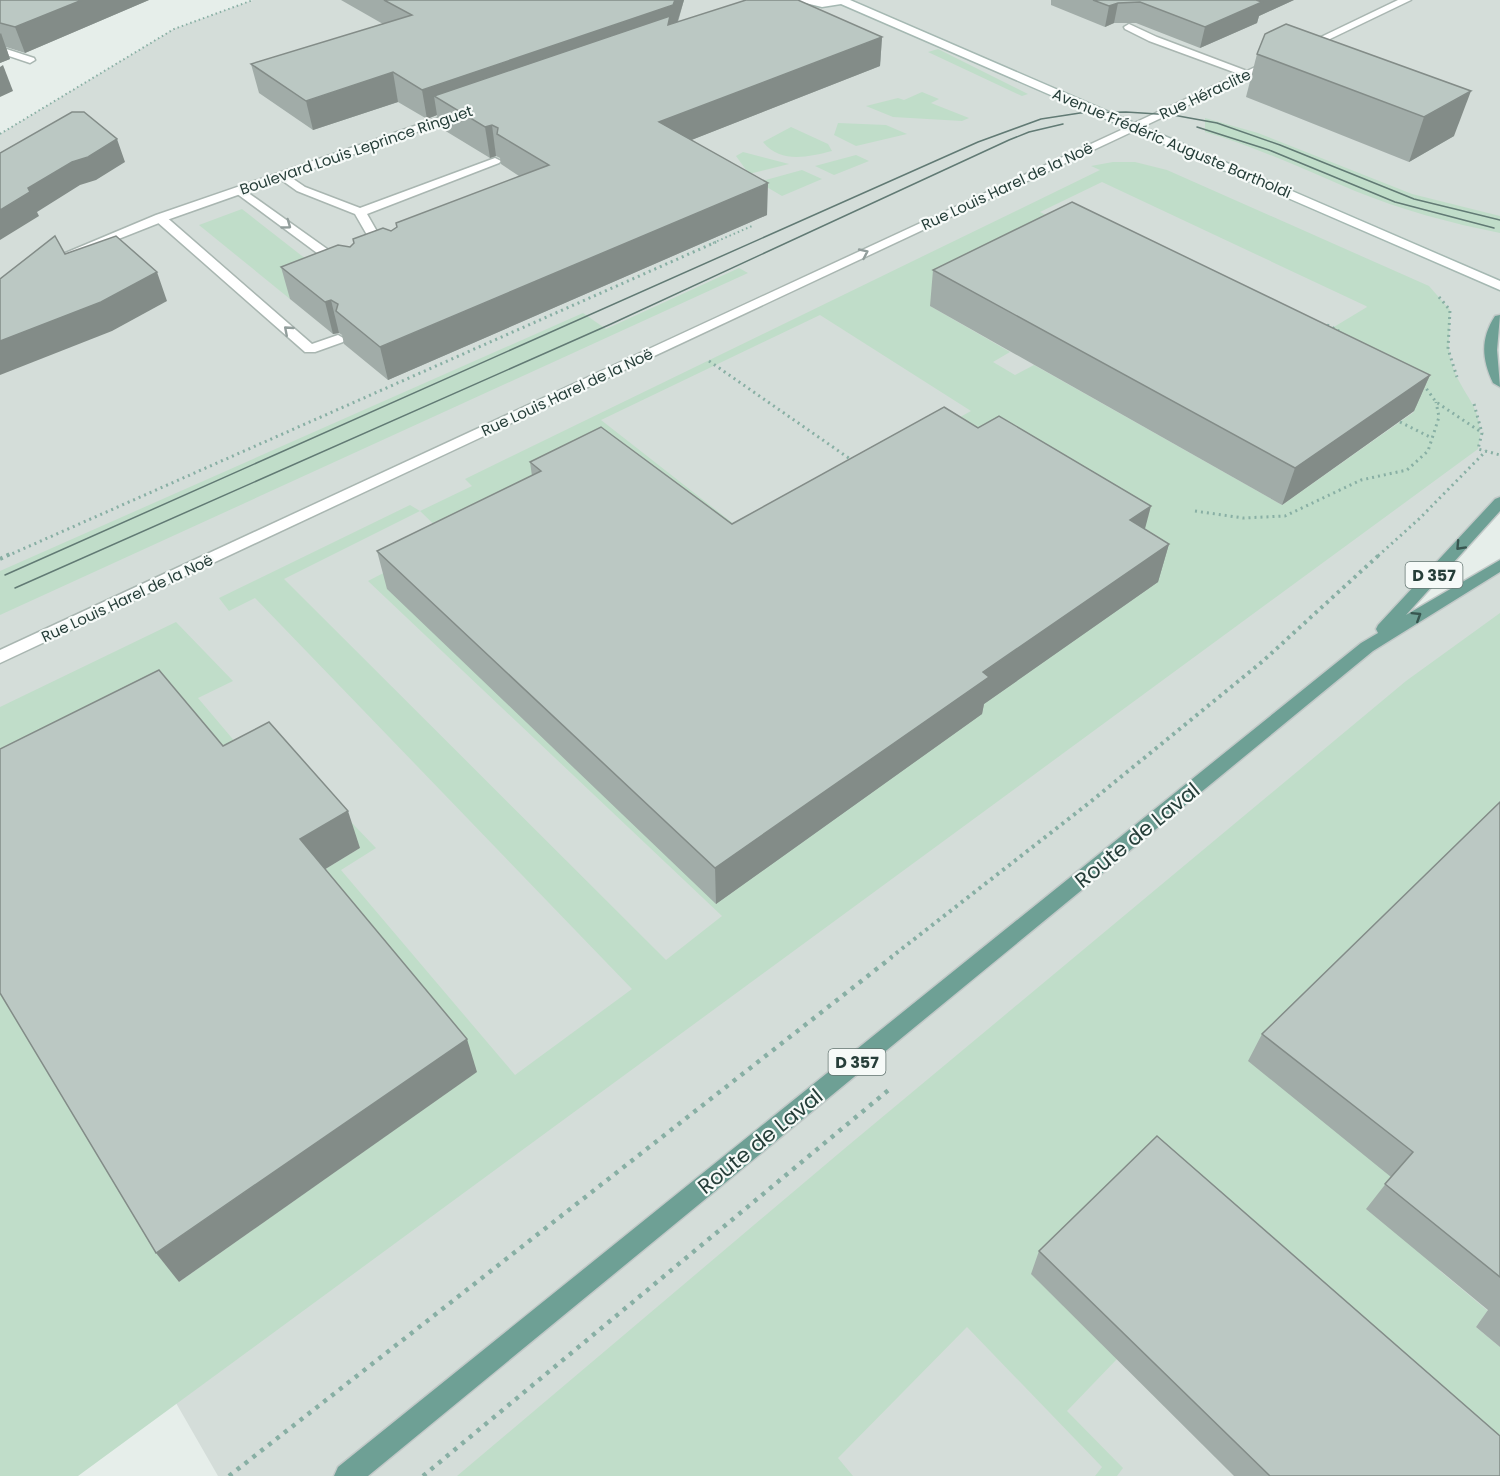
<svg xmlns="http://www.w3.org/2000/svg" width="1500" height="1476" viewBox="0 0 1500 1476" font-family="Poppins,sans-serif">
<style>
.built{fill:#d4ddd9}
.green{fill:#c0ddc9;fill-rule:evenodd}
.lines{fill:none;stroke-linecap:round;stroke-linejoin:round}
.lane-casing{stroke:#a9b6b1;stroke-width:3}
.street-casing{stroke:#a9b6b1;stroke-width:3}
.secondary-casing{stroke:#a5b8b2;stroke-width:3}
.primary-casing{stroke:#c2c9c8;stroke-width:3}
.path-far3{stroke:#88afa4;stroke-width:2;stroke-dasharray:1.5 3;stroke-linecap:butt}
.path-far2{stroke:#88afa4;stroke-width:3;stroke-dasharray:2 4;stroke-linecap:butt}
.path-far1{stroke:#88afa4;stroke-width:4;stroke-dasharray:3 4.5;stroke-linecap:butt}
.path{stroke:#88afa4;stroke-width:4.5;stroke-dasharray:4 6;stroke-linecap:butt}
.lane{fill:#fff;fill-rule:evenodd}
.street{fill:#fff;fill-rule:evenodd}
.secondary{fill:#fff;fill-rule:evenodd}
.primary{fill:#6ea095;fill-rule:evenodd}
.tram{stroke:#617a74;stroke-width:1.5}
.wall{fill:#a1aca8}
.shaded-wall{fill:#838c88}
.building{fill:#bbc8c3;stroke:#838c88;stroke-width:1.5}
.oneway{stroke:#929e9c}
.oneway2{stroke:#385650}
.labels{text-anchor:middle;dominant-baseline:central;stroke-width:4.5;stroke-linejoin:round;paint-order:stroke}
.far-street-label{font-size:15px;fill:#263e39;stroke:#f6faf8}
.shield{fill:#f6faf8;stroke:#647672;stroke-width:1.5}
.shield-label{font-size:16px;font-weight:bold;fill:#263e39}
.near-street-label{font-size:21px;fill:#263e39;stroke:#f6faf8}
</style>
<rect width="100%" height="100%" fill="#e6eeea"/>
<!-- built -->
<path class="built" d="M 253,0 L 1500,0 L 1500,319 L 1493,329 L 1493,368 L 1500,383 L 1500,502 L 1369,645 L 1500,565 L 1500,1476 L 218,1476 L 0,1097 L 0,134 L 174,29 Z"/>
<!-- green -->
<g class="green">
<path d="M 938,49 L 1028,94 L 1022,96 L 928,52 Z"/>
<path d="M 922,92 L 939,99 L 931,103 L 969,118 L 962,121 L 893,117 L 866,106 L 898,98 L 904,100 Z"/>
<path d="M 1205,118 L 1258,133 L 1412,194 L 1500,216 L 1500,233 C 1450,223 1402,210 1355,191 C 1305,170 1257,147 1205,132 Z"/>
<path d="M 838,123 L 886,125 L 907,134 L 856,146 L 834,135 Z"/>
<path d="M 791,127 L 828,144 L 832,151 C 808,157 781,164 763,142 Z"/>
<path d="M 743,152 L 789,164 L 749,174 L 736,156 Z"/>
<path d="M 856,155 L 869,161 L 834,175 L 815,166 Z"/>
<path d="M 1113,162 L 1135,162 L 1167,170 L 1429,286 L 1450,310 C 1451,328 1446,343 1451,362 C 1461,396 1487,408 1478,449 L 78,1476 L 0,1476 L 0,986 L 179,1282 L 476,1072 L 314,876 L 360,848 L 0,798 L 0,707 L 176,622 L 233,681 L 198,698 L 253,763 L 281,749 L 376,848 L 341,870 L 515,1075 L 632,989 L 255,598 L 229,611 L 219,598 L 410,505 L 420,511 L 472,486 L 465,479 L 1100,170 L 1091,166 ZM 1102,182 L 1366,306 L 1367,307 L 1304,345 L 1040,212 ZM 930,306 L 1414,411 L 1414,412 L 1282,505 L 1034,365 L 1015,375 L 993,362 L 1010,352 ZM 820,315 L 971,411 L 748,535 L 601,420 ZM 420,511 L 449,539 L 368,581 L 722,916 L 666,960 L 284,579 Z"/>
<path d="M 802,170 L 822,179 L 782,196 L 758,182 Z"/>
<path d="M 242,209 L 334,281 L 290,299 L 199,225 Z"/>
<path d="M 739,268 L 748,273 L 0,615 L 0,571 L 583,313 L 606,329 Z"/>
<path d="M 1500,613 L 1500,814 L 1393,1178 L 1440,1271 L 1488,1311 L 1476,1327 L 1500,1347 L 1500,1476 L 1117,1359 L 1067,1411 L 1123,1468 L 1117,1476 L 1095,1476 L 1102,1467 L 967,1327 L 838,1458 L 853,1476 L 457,1476 L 844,1149 L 1406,681 Z"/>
</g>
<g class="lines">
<defs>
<g id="lane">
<path d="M 1398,0 L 1411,0 L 1305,51 L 1296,49 Z"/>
<path d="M 1129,24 L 1157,37 L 1247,71 L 1270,60 L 1279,62 L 1138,129 L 1130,129 L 1130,125 L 1239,74 L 1149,41 L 1125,29 L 1124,27 Z"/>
<path d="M 495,158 L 501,161 L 499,163 L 367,214 L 383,242 L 392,250 L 386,254 L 374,247 L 355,214 L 297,191 L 276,176 L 278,174 L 286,174 L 305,187 L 360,208 Z"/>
<path d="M 240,187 L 344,261 L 346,264 L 344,267 L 336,267 L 236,193 L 234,191 Z"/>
<path d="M 160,214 L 164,215 L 312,344 L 338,335 L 345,339 L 343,342 L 315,352 L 305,352 L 156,221 L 154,218 Z"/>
</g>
<g id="street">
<path d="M 0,47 L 34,58 L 35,60 L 30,63 L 0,53 Z"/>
<path d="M 461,110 L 465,111 L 465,115 L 164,221 L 73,257 L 65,257 L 63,254 L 156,215 Z"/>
<path d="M 1134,124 L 1138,125 L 1138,129 L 0,663 L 0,650 Z"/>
</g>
<path id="secondary" d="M 793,0 L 850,0 L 1500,281 L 1500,290 L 841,4 L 822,7 Z"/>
<g id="primary">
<path d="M 1500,315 L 1497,350 L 1500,387 L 1493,383 C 1482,359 1480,339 1495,316 Z"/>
<path d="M 1500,497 L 1500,511 L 1406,615 L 1500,560 L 1500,572 L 1373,651 L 368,1476 L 334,1476 L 338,1467 L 1361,643 L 1378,633 L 1376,629 L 1378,625 L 1495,499 Z"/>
</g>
</defs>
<!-- lane casing -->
<use href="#lane" class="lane-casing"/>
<!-- street casing -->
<use href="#street" class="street-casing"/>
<!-- secondary casing -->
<use href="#secondary" class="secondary-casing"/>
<!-- primary casing -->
<use href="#primary" class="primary-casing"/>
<!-- path-far3 -->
<g class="path-far3">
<path d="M 0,134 L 174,29 L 253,0"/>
<path d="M 713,243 L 752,226"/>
</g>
<!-- path-far2 -->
<g class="path-far2">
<path d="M 1439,297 L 1450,310 L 1448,349 L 1457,377"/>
<path d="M 1327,325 L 1339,331"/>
<path d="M 709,361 L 853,461"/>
<path d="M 1423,384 L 1436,402 L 1481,432"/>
<path d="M 1474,404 L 1482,433 L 1478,449 L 1500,455"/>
<path d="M 1400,422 L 1432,438"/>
<path d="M 1195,511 L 1243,518 L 1285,516 L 1361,480 L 1407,470 L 1428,451 L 1439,417 L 1436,402"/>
<path d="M 7,556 L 716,242"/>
<path d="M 1378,556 L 1420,518 L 1486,451"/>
</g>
<!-- path-far1 -->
<g class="path-far1">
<path d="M 0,559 L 10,554"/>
<path d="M 890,958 L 1089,803 L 1263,661 L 1380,554"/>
</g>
<!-- path -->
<g class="path">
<path d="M 229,1476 L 892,957"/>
<path d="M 423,1476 L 891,1088"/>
</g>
<!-- lane -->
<use href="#lane" class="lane"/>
<!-- street -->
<use href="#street" class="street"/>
<!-- secondary -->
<use href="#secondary" class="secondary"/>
<!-- primary -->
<use href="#primary" class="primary"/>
<!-- tram -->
<g class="tram">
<path d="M 1197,127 L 1269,150 L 1395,202 L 1494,228"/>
<path d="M 5,575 L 978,142 L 1041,119 L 1080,113 L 1126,112 L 1173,115 L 1217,123 L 1280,145 L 1414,199 L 1500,220"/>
<path d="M 15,588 L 611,324 L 1009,140 L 1029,132 L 1063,124"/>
</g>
</g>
<!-- wall -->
<g class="wall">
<path d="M 0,0 L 149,0 L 25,53 L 6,47 L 10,59 L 0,63 Z"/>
<path d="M 341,0 L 684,0 L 678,22 L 882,37 L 880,66 L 691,140 L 767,215 L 388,380 L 344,344 L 342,335 L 339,333 L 333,334 L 290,299 L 281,267 L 350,247 L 391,231 L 519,176 L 501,164 L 500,158 L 496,156 L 490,158 L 439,127 L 437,115 L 427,119 L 398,102 L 313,130 L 259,93 L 251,64 L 383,24 Z"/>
<path d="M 1051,0 L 1294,0 L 1259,16 L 1257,23 L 1200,48 L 1136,23 L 1114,23 L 1105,27 L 1051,5 Z"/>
<path d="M 1286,24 L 1454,136 L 1409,162 L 1246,97 L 1257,54 Z"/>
<path d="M 933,270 L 1430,375 L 1414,411 L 1282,505 L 930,306 Z"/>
<path d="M 530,462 L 732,524 L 1145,529 L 1169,544 L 1158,582 L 984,704 L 982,714 L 716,904 L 387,589 L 377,551 L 532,476 Z"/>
<path d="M 1500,802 L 1500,1347 L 1476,1327 L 1488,1310 L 1366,1209 L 1391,1177 L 1248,1061 L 1262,1034 Z"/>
<path d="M 1039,1251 L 1500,1476 L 1234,1476 L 1031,1274 Z"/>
</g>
<!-- shaded-wall -->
<g class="shaded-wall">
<path d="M 82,0 L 149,0 L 25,53 L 15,27 Z"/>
<path d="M 675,0 L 684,0 L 674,33 L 434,96 L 437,115 L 427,119 L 422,90 Z"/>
<path d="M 1254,0 L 1294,0 L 1259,16 L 1257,23 L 1200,48 L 1205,27 Z"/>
<path d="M 1118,3 L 1114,23 L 1105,27 L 1109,6 Z"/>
<path d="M 1,33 L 10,59 L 0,63 L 0,34 Z"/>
<path d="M 882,37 L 880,66 L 661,152 L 659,122 Z"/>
<path d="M 3,65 L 13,91 L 0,97 L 0,67 Z"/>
<path d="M 393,72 L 398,102 L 313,130 L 306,101 Z"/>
<path d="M 1471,91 L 1454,136 L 1409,162 L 1424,117 Z"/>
<path d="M 492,125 L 496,156 L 490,158 L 485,127 Z"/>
<path d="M 117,139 L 125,162 L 96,180 L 80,185 L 37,212 L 39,216 L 0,240 L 0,210 L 28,188 L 72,162 Z"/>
<path d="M 768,183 L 767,215 L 388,380 L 380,347 Z"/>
<path d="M 157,272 L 167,301 L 112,331 L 0,375 L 0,341 Z"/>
<path d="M 331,300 L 339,333 L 333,334 L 325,302 Z"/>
<path d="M 1430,375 L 1414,411 L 1282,505 L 1295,468 Z"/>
<path d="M 1151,506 L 1141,544 L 1130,520 Z"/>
<path d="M 1169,544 L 1158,582 L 984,704 L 982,714 L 716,904 L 715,868 L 983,672 Z"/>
<path d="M 348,811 L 360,848 L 314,876 L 300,839 Z"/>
<path d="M 467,1039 L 477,1072 L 179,1282 L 156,1253 Z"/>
</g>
<!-- building -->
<g class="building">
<path d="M 0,0 L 82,0 L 15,27 L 0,23 Z"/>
<path d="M 384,0 L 675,0 L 673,5 L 422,90 L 393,72 L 306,101 L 251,64 L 412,15 Z"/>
<path d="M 746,0 L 798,0 L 882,37 L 659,122 L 768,183 L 380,347 L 336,311 L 338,304 L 331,300 L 325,302 L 281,267 L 338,245 L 350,247 L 354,243 L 353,239 L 383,228 L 391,231 L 397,227 L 396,223 L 549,165 L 497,134 L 498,128 L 492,125 L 485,127 L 434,96 L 670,16 L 668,25 Z"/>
<path d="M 1093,0 L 1256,0 L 1262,2 L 1205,27 L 1140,2 L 1118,3 L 1109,6 Z"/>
<path d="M 1286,24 L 1471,91 L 1424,117 L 1257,54 L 1265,34 Z"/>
<path d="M 72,112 L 84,112 L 117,139 L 88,157 L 72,162 L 28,188 L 30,192 L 0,210 L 0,153 Z"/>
<path d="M 1072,202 L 1430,375 L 1295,468 L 933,270 Z"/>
<path d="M 55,236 L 65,254 L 116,236 L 157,272 L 101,302 L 0,341 L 0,279 Z"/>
<path d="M 944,407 L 978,428 L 999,416 L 1151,506 L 1130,520 L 1169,544 L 983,672 L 989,677 L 715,868 L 377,551 L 541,471 L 530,462 L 601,427 L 732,524 Z"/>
<path d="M 159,670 L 223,746 L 269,722 L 348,811 L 300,839 L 467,1039 L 156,1253 L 0,993 L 0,749 Z"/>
<path d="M 1500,802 L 1500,1277 L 1385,1184 L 1413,1152 L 1262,1034 Z"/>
<path d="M 1157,1136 L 1500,1436 L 1500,1476 L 1270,1476 L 1039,1251 Z"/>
</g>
<!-- one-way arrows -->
<defs><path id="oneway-chevron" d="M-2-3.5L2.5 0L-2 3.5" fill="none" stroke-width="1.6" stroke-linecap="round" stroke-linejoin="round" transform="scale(1.5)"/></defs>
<g class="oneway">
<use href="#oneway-chevron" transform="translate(287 225) rotate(36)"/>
<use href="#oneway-chevron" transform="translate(864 253) rotate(-25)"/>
<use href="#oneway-chevron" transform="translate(288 330) rotate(-139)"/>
</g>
<g class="oneway2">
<use href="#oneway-chevron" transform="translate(1460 546) rotate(133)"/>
<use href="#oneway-chevron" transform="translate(1417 616) rotate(-32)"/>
</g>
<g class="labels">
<!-- far-street labels -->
<g class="far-street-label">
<text transform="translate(1205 94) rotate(-25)">Rue Héraclite</text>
<text transform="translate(1172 143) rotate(23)">Avenue Frédéric Auguste Bartholdi</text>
<text transform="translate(356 150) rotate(-19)">Boulevard Louis Leprince Ringuet</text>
<text transform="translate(1007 186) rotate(-25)">Rue Louis Harel de la Noë</text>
<text transform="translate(567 392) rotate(-25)">Rue Louis Harel de la Noë</text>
<text transform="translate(127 598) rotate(-25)">Rue Louis Harel de la Noë</text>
</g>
<!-- shield labels -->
<g class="shield">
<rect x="1405.5" y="562" width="57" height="26" rx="4.5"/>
<rect x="828.5" y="1049" width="57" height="26" rx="4.5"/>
</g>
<g class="shield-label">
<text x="1434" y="575">D 357</text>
<text x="857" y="1062">D 357</text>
</g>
<!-- near-street labels -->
<g class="near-street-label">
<text transform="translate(1137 835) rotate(-39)">Route de Laval</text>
<text transform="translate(760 1141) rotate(-39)">Route de Laval</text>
</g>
</g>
</svg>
